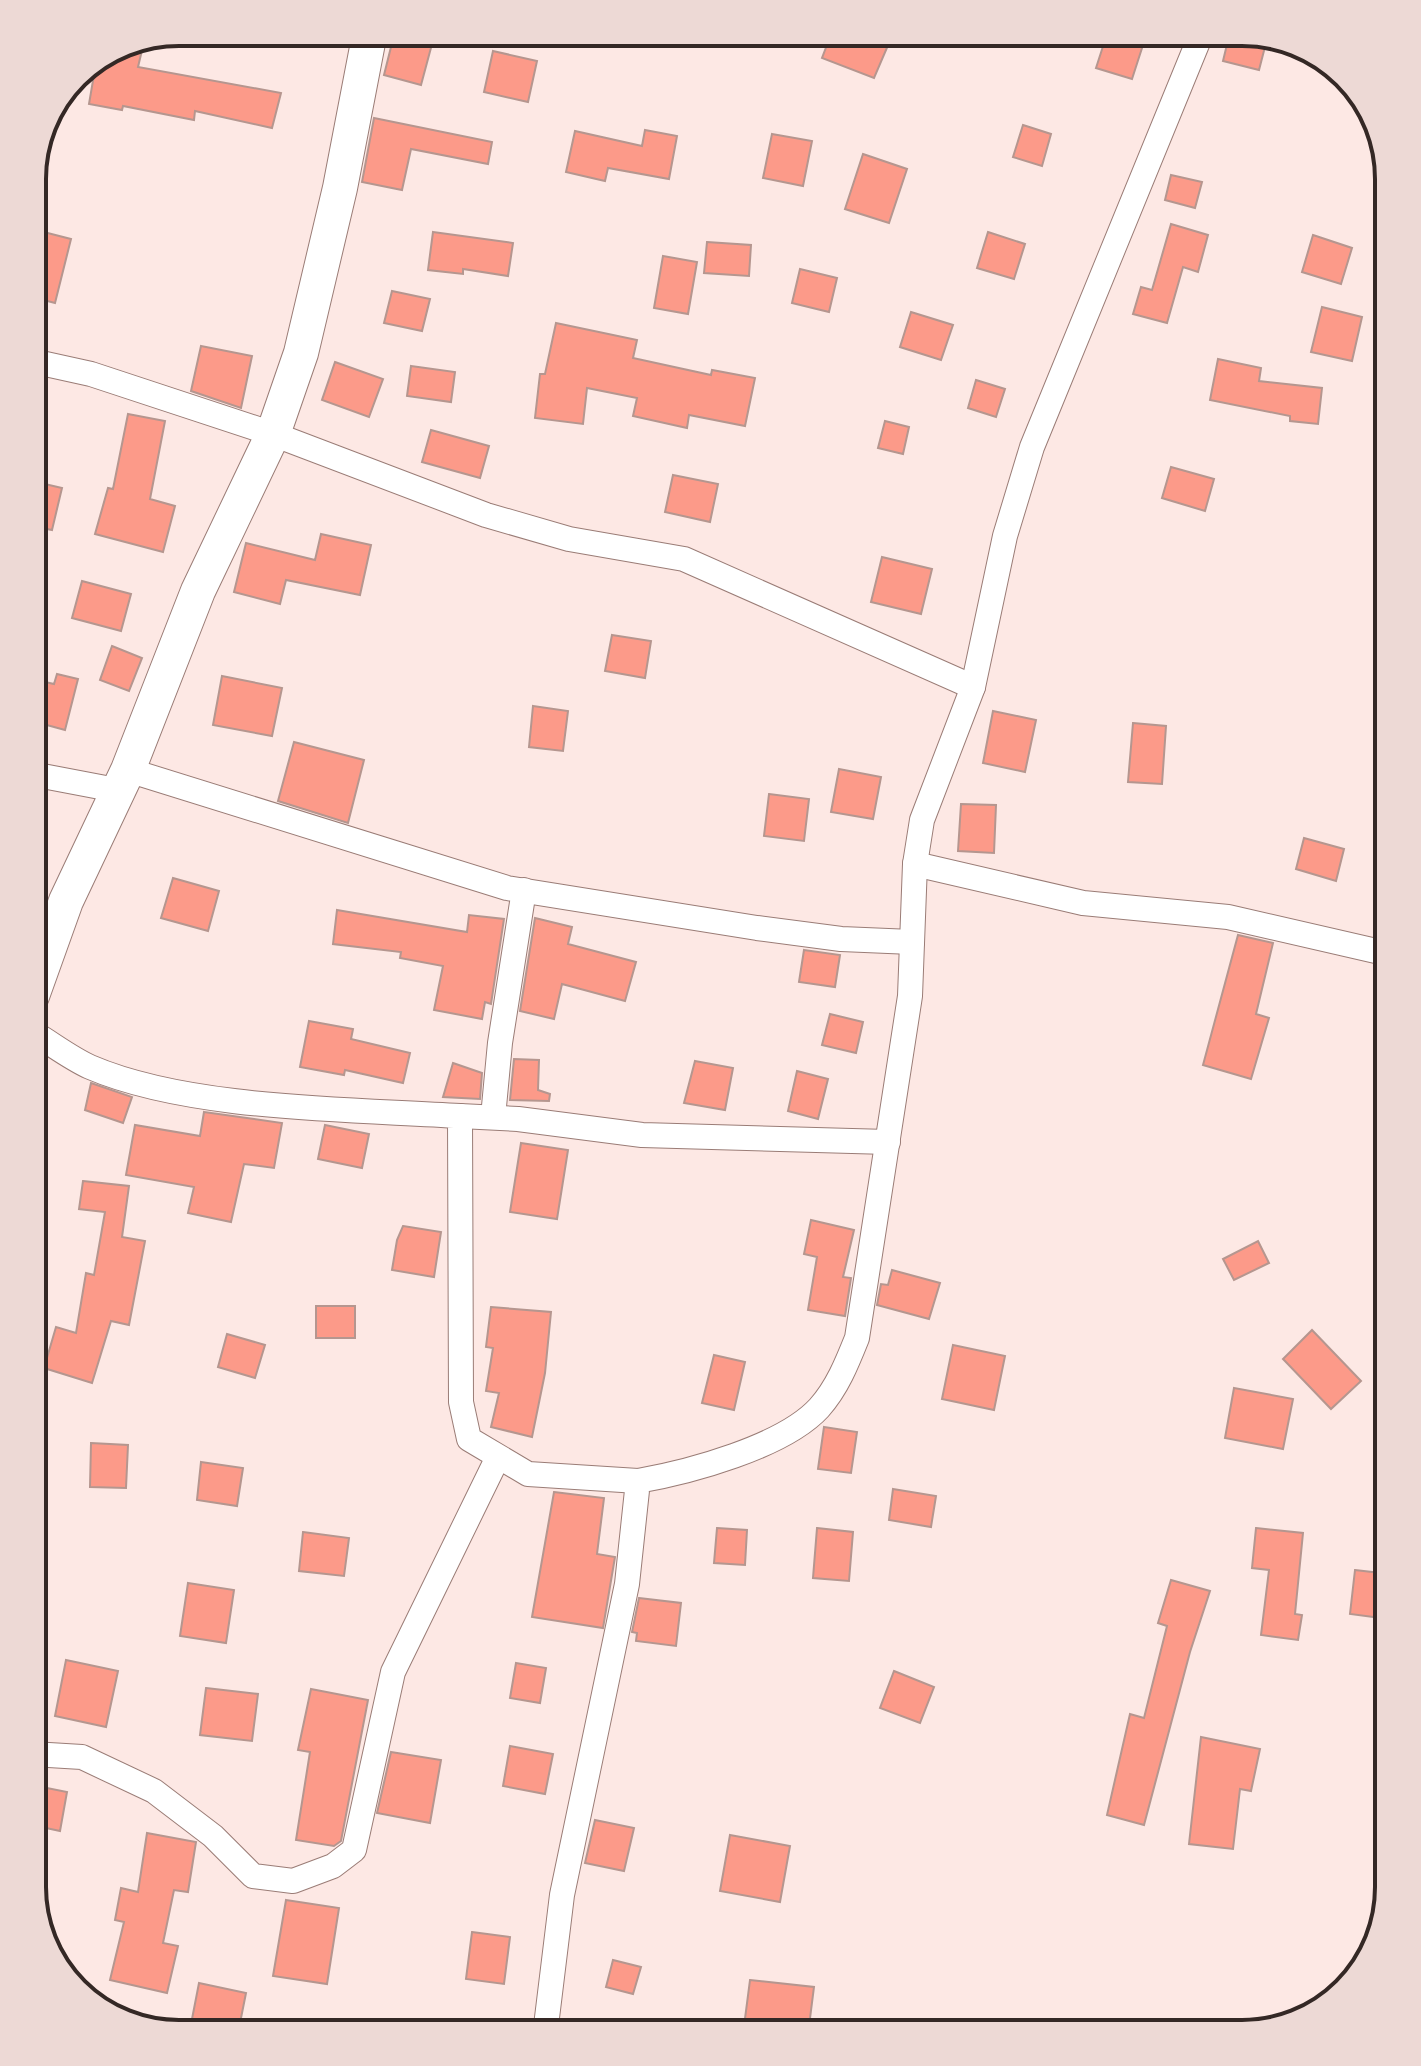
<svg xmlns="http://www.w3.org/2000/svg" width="1421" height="2066" viewBox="0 0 1421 2066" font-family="Literata,serif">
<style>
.building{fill:#fc9a89;stroke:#b5968f;stroke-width:2}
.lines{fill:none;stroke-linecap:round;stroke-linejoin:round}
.minor-casing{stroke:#9a7c76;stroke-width:26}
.secondary-casing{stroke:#9a7c76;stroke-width:36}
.minor{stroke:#fff;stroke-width:24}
.secondary{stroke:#fff;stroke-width:34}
.rim{fill:none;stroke:#342825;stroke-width:4}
</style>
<rect width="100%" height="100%" fill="#fde8e4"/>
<!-- building -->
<g class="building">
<path d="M 832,32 L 862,32 L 889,43 L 874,78 L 822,58 Z"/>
<path d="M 1230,32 L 1267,39 L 1259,70 L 1223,61 Z"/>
<path d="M 1107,34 L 1143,45 L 1132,79 L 1096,68 Z"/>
<path d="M 394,35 L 432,44 L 421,85 L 384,75 Z"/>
<path d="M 143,46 L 138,67 L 281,93 L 272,128 L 195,111 L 194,120 L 123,106 L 122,110 L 89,104 L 96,63 Z"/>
<path d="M 493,51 L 537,61 L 528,102 L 484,92 Z"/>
<path d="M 374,118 L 492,142 L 488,164 L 411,149 L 402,190 L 362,182 Z"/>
<path d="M 1023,125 L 1051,134 L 1042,166 L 1013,157 Z"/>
<path d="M 645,130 L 677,136 L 669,179 L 608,168 L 605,181 L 566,172 L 575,131 L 642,146 Z"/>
<path d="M 772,134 L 812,141 L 803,186 L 763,178 Z"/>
<path d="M 863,154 L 907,169 L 889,223 L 845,209 Z"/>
<path d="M 1171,175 L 1202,182 L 1195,208 L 1165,200 Z"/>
<path d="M 1171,224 L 1208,235 L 1198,272 L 1183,267 L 1167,323 L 1133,314 L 1141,287 L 1152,290 Z"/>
<path d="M 32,229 L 71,239 L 55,303 L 32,297 Z"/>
<path d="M 433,232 L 513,243 L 508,276 L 463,269 L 463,274 L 428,270 Z"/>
<path d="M 988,232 L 1025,244 L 1014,279 L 977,268 Z"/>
<path d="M 1313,235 L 1352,248 L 1341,284 L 1302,272 Z"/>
<path d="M 707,242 L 751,245 L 749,276 L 704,273 Z"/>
<path d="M 663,256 L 697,262 L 688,314 L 654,308 Z"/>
<path d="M 800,269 L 837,278 L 829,312 L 792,303 Z"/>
<path d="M 392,291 L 430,299 L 422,331 L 384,323 Z"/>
<path d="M 1322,307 L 1362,317 L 1352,361 L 1311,352 Z"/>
<path d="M 911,312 L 953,325 L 941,360 L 900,347 Z"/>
<path d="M 556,323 L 637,340 L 633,358 L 711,375 L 712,370 L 755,378 L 745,426 L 689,415 L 687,428 L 633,416 L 637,398 L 587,388 L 583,424 L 535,418 L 540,374 L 545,374 Z"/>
<path d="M 201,346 L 252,356 L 241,408 L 191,391 Z"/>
<path d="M 1218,359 L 1261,368 L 1259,381 L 1322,388 L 1318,424 L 1290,421 L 1290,416 L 1210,400 Z"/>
<path d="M 335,362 L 383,379 L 369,417 L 322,400 Z"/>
<path d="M 411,366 L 455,372 L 451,402 L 407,396 Z"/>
<path d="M 976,380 L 1005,389 L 996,417 L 968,408 Z"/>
<path d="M 128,414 L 165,421 L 150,499 L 175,506 L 163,552 L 95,534 L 108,488 L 113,489 Z"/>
<path d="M 885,421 L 909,427 L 903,454 L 878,448 Z"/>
<path d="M 431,430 L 489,446 L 480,478 L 422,462 Z"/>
<path d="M 1171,467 L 1214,479 L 1205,511 L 1162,498 Z"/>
<path d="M 673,475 L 718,484 L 710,522 L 665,512 Z"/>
<path d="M 32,481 L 62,488 L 52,530 L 32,526 Z"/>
<path d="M 321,534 L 371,545 L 360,595 L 286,580 L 280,604 L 234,592 L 246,543 L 315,560 Z"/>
<path d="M 882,557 L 932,569 L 921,614 L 871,602 Z"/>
<path d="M 82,581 L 131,594 L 121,631 L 72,618 Z"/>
<path d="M 612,635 L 651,641 L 645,678 L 605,671 Z"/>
<path d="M 112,646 L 142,658 L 129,691 L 100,680 Z"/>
<path d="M 57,674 L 78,679 L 65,730 L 32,721 L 32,679 L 54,684 Z"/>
<path d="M 222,676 L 282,688 L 272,736 L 213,725 Z"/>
<path d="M 533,706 L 568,711 L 563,751 L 529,747 Z"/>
<path d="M 993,711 L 1036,720 L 1025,772 L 983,763 Z"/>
<path d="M 1133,723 L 1166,726 L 1162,784 L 1128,782 Z"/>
<path d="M 294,742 L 364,760 L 348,823 L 278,801 Z"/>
<path d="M 839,769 L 881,777 L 873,819 L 831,812 Z"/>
<path d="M 769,794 L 809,799 L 804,841 L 764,836 Z"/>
<path d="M 961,804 L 996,805 L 994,853 L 958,851 Z"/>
<path d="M 1304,838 L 1344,849 L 1336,881 L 1296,869 Z"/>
<path d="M 173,878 L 219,891 L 208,931 L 161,918 Z"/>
<path d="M 337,910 L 467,932 L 469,915 L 504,919 L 491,1004 L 485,1002 L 482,1019 L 434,1010 L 443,966 L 400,958 L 401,952 L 333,944 Z"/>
<path d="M 535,918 L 572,927 L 568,944 L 636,962 L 625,1001 L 562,984 L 554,1019 L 520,1011 Z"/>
<path d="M 1238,935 L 1273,943 L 1256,1014 L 1269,1018 L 1251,1079 L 1203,1065 Z"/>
<path d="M 804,950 L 840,955 L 835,987 L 799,982 Z"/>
<path d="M 830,1014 L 863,1022 L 856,1053 L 822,1045 Z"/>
<path d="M 309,1021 L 353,1029 L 351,1039 L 410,1053 L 403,1083 L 345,1070 L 344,1075 L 300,1067 Z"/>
<path d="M 514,1059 L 539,1060 L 538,1090 L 550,1094 L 549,1101 L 510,1100 Z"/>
<path d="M 695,1061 L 733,1068 L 725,1110 L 684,1103 Z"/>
<path d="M 453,1063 L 482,1073 L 480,1099 L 443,1097 Z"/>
<path d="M 797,1071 L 828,1079 L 818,1119 L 788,1111 Z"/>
<path d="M 91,1083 L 132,1097 L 123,1123 L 85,1110 Z"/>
<path d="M 204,1112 L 282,1123 L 274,1168 L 244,1164 L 231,1222 L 188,1213 L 194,1187 L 126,1175 L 135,1125 L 200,1136 Z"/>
<path d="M 325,1125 L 369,1134 L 362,1168 L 318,1159 Z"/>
<path d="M 521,1143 L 568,1150 L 557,1219 L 510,1212 Z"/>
<path d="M 83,1181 L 129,1186 L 122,1237 L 145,1241 L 129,1325 L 111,1321 L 92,1383 L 44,1368 L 56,1327 L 76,1333 L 86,1273 L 94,1275 L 105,1212 L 79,1209 Z"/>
<path d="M 811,1220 L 854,1230 L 843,1277 L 851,1278 L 845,1316 L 808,1310 L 817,1257 L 804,1254 Z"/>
<path d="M 403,1226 L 441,1232 L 434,1277 L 392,1270 L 397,1240 Z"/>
<path d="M 1258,1241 L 1269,1263 L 1234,1280 L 1223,1259 Z"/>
<path d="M 892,1270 L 940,1283 L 929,1319 L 877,1305 L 881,1284 L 888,1285 Z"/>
<rect x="316" y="1306" width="39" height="32"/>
<path d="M 491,1307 L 551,1312 L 545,1373 L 532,1437 L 491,1427 L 499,1393 L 486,1391 L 493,1348 L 486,1347 Z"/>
<path d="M 1312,1330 L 1361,1381 L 1331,1409 L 1283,1359 Z"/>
<path d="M 227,1334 L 265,1345 L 255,1378 L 218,1367 Z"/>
<path d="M 953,1345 L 1005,1356 L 994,1410 L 942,1399 Z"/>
<path d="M 714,1355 L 745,1362 L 734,1410 L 702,1403 Z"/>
<path d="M 1234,1388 L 1293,1399 L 1283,1449 L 1225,1438 Z"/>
<path d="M 824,1427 L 857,1432 L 851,1473 L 818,1469 Z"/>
<path d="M 91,1443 L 128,1445 L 126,1488 L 90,1487 Z"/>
<path d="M 201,1462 L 243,1468 L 237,1506 L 197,1500 Z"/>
<path d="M 893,1489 L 936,1496 L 931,1527 L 889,1520 Z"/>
<path d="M 554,1492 L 604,1498 L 597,1554 L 615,1557 L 603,1628 L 532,1617 Z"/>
<path d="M 717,1528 L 747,1530 L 745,1565 L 714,1563 Z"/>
<path d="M 817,1528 L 853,1532 L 849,1581 L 813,1578 Z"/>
<path d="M 1256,1528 L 1303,1533 L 1295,1614 L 1302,1615 L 1298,1640 L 1261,1635 L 1269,1570 L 1252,1568 Z"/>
<path d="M 303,1532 L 349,1538 L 344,1576 L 299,1571 Z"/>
<path d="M 1355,1570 L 1389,1574 L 1389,1619 L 1350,1614 Z"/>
<path d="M 1171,1580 L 1210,1591 L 1190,1652 L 1144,1825 L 1107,1815 L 1130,1714 L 1144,1718 L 1167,1626 L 1158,1623 Z"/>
<path d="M 188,1583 L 234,1590 L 226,1643 L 180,1636 Z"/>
<path d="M 639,1598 L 681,1603 L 676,1646 L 636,1641 L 637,1633 L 632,1632 Z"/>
<path d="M 66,1660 L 118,1671 L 106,1727 L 55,1716 Z"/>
<path d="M 516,1663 L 546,1668 L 540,1703 L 510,1698 Z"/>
<path d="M 894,1671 L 934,1687 L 920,1723 L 880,1708 Z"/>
<path d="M 206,1688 L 258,1694 L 252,1741 L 200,1735 Z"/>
<path d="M 311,1689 L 368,1700 L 341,1841 L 334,1846 L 296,1840 L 310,1752 L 298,1750 Z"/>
<path d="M 1201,1737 L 1260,1749 L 1251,1791 L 1240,1789 L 1233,1849 L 1189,1844 Z"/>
<path d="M 510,1746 L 553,1754 L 545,1794 L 503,1786 Z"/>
<path d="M 391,1752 L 441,1760 L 430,1823 L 377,1813 Z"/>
<path d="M 32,1785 L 67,1792 L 60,1831 L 32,1825 Z"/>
<path d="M 595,1820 L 634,1828 L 624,1871 L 585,1863 Z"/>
<path d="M 147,1833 L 196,1842 L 188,1892 L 174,1890 L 163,1943 L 178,1946 L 167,1993 L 110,1980 L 124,1922 L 115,1920 L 121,1888 L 138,1892 Z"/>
<path d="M 730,1835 L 790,1846 L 780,1902 L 720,1891 Z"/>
<path d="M 286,1900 L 339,1908 L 327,1984 L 273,1976 Z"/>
<path d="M 472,1932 L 510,1937 L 504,1984 L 466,1979 Z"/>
<path d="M 613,1960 L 641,1967 L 633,1994 L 606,1987 Z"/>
<path d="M 750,1980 L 814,1987 L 808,2034 L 743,2034 Z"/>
<path d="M 199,1983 L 246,1993 L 239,2028 L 192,2019 Z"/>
</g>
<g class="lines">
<defs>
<g id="minor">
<path d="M 32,361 L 91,374 L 273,434 L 486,515 L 569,539 L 684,559 L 973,687"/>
<path d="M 128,770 L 507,888 L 757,928 L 841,939 L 912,942"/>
<path d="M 32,774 L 116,790"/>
<path d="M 915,864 L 1083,903 L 1228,917 L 1389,954"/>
<path d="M 32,1032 C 51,1043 70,1058 90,1067 C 190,1110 351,1109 460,1116 L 461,1402 L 469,1439 L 528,1474 L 638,1481"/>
<path d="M 460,1116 L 518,1119 L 642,1135 L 888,1142"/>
<path d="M 493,1117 L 500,1043 L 524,890"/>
<path d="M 32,1754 L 82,1757 L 154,1791 L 213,1836 L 253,1876 L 293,1881 L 333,1866 L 354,1850 L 393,1672 L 497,1459"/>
<path d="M 545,2034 L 562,1895 L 627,1584 L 638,1481 C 689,1472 783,1447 819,1408 C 837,1388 847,1363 857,1338 L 910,996 L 915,864 L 922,820 L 973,687 L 1005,536 L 1032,447 L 1202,32"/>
</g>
<path id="secondary" d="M 32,996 L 66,901 L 128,770 L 198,591 L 273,434 L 301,353 L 340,188 L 370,32"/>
</defs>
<!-- minor casing -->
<use href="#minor" class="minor-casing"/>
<!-- secondary casing -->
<use href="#secondary" class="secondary-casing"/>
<!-- minor -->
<use href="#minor" class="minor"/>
<!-- secondary -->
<use href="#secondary" class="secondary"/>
</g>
<!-- crop -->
<path d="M0 0H1421V2066H0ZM179 46H1242A133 133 0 0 1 1375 179V1887A133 133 0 0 1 1242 2020H179A133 133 0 0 1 46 1887V179A133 133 0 0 1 179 46Z" fill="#edd9d5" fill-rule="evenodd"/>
<path class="rim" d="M179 46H1242A133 133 0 0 1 1375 179V1887A133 133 0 0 1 1242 2020H179A133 133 0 0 1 46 1887V179A133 133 0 0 1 179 46Z"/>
</svg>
